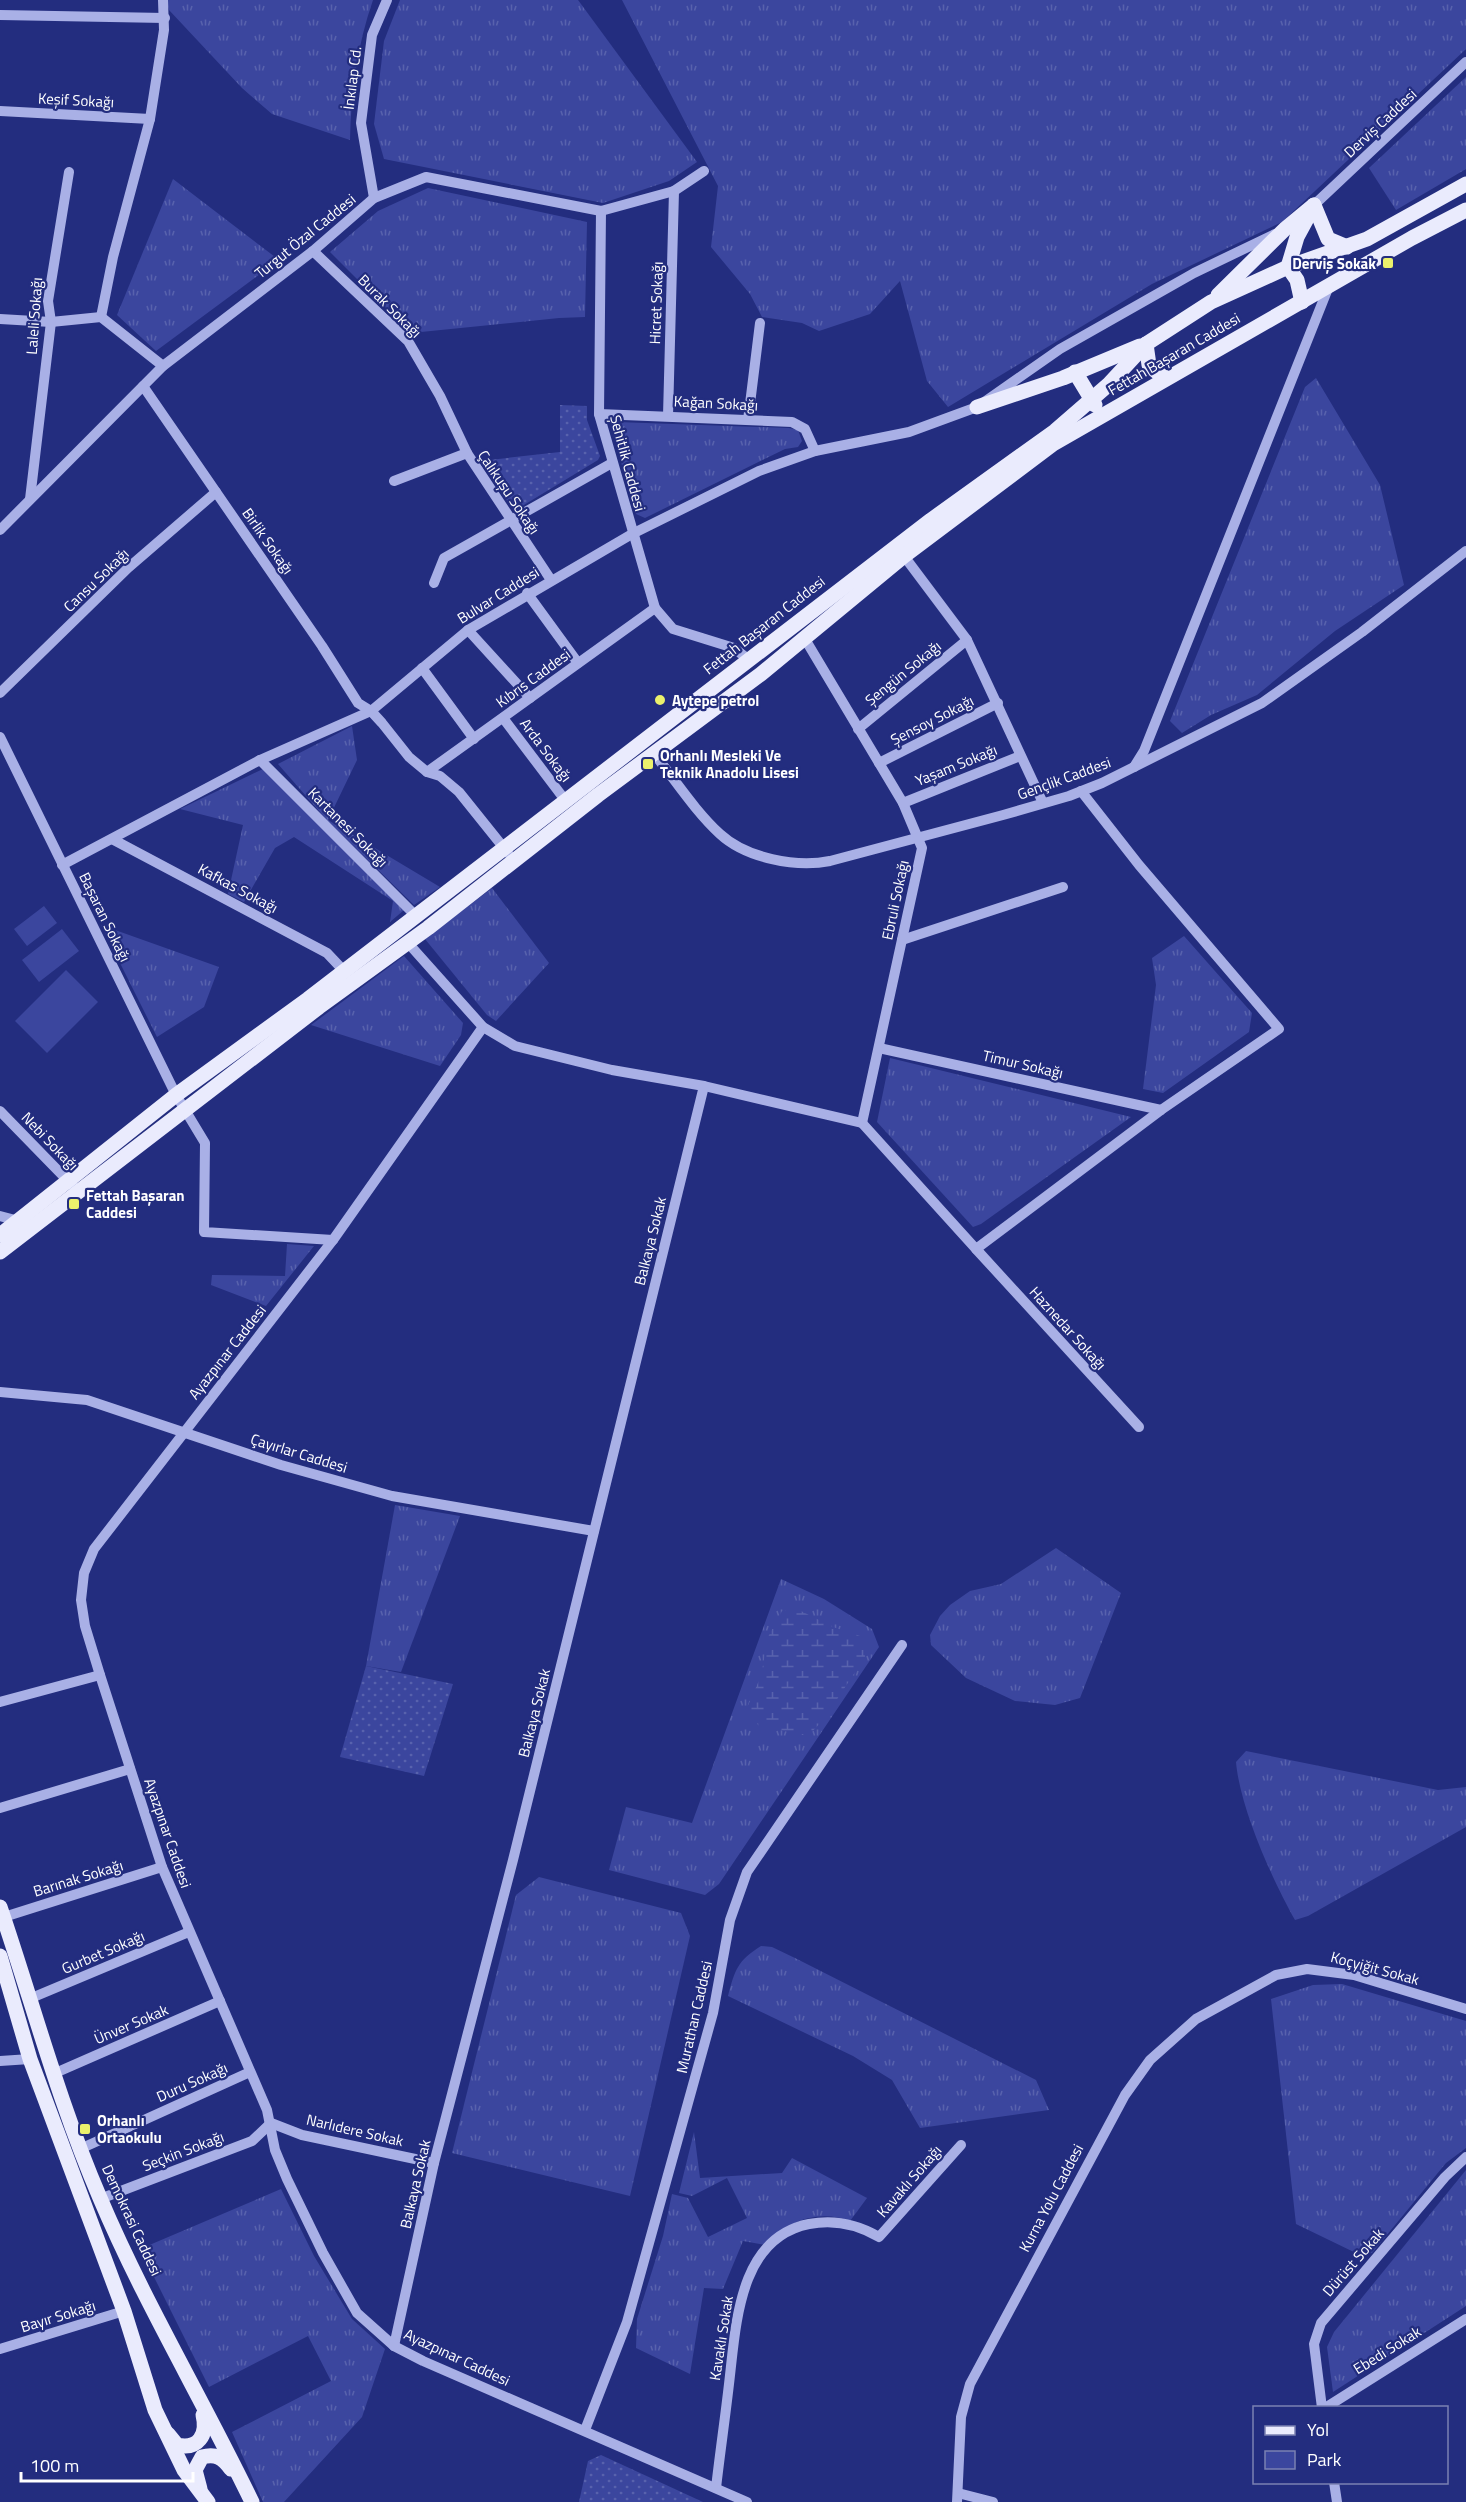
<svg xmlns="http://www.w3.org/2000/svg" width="1466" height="2502" viewBox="0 0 1466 2502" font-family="'Titillium Web',sans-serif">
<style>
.grass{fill:url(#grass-tufts)}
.wetland{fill:url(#wetland-marsh)}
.park{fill:#3b469e}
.garden{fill:url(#garden-dots)}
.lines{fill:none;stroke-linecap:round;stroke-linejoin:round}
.minor{stroke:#a9b0e6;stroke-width:10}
.major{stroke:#eaebfd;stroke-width:15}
.poi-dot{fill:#ebf16c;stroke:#232d7f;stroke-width:2}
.labels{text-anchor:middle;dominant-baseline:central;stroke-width:4.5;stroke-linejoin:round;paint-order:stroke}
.street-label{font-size:15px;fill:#fff;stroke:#232d7f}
.poi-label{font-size:15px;font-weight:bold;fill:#fff;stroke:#232d7f;text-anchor:start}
</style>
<defs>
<pattern id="grass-tufts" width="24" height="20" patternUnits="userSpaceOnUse" patternTransform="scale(1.5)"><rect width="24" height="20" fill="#3b469e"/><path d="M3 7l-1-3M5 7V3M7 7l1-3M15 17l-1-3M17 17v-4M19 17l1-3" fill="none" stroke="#5862ad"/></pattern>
<pattern id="wetland-marsh" width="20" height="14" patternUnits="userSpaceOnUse" patternTransform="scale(1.5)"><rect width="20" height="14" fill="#3b469e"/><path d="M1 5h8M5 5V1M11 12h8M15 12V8" fill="none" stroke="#5862ad"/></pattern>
<pattern id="garden-dots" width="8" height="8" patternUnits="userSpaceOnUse" patternTransform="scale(1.5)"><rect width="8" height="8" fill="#3b469e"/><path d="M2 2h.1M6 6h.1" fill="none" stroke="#5862ad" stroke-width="1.8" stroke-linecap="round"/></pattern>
</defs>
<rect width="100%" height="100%" fill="#232d7f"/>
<!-- grass -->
<g class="grass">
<path d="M 166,0 L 373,0 C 357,46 351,92 350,140 L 272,114 L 242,88 L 169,10 Z"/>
<path d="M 400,0 L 578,0 L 697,162 L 669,181 L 603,203 L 384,159 L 374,124 L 384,41 Z"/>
<path d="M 622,0 L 1466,0 L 1466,49 L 1282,222 L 1152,284 L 948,407 L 927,381 L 900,281 L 870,314 L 819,331 L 802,323 L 762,317 L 750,294 L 711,247 L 718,186 Z"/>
<path d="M 1466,77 L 1466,169 L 1396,210 L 1369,168 Z"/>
<path d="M 173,179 L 279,260 L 156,351 L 117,315 Z"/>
<path d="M 428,188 L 587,222 L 585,317 L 559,318 L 411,333 L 330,252 L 378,211 Z"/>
<path d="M 1316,378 L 1380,485 L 1404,585 L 1335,631 L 1257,695 L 1211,715 L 1182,733 L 1170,721 L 1305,387 Z"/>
<path d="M 617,422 L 789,428 L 798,430 L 802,441 L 798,447 L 785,449 L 645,518 L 636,514 L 611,427 Z"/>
<path d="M 352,726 L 357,760 L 328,820 L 440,887 L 414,905 L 327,820 L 278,764 Z"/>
<path d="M 263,769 L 404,910 L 390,922 L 393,901 L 294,837 L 275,848 L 244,902 L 228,894 L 243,825 L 180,809 Z"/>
<path d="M 492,888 L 549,963 L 496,1021 L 487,1015 L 425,939 Z"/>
<path d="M 101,925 L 219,967 L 204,1007 L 157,1037 Z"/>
<path d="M 1184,936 L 1252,1013 L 1249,1032 L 1163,1093 L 1143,1089 L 1156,985 L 1152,958 Z"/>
<path d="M 404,956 L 463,1023 L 461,1035 L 440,1066 L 311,1025 Z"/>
<path d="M 890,1058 L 1131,1117 L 981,1224 L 973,1227 L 877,1122 Z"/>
<path d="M 287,1244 L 314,1246 L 266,1306 L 211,1285 L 212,1275 L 285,1276 Z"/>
<path d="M 395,1505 L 460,1516 L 401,1672 L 366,1666 Z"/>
<path d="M 1056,1548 L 1121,1593 L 1080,1698 L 1055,1705 L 1015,1701 L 966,1678 L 931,1645 L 930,1635 L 940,1616 L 950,1605 L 970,1591 L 1001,1584 Z"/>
<path d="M 781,1579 L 824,1599 L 872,1629 L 879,1647 L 719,1884 L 705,1895 L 609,1870 L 626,1807 L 692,1823 Z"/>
<path d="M 1246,1751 L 1438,1790 L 1466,1787 L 1466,1827 L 1308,1916 L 1295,1920 C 1272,1879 1240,1808 1236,1762 Z"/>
<path d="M 539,1877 L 681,1913 L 690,1936 L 630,2196 L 452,2153 L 516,1895 Z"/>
<path d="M 761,1946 L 772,1947 L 797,1959 L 1036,2080 L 1049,2110 L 920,2128 L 892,2080 L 853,2056 L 728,1996 C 735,1970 737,1961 761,1946 Z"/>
<path d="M 1342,1984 L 1466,2021 L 1466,2148 L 1446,2163 L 1372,2253 L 1360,2255 L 1296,2224 L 1271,1999 L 1313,1985 Z"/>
<path d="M 694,2132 L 700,2178 L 782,2173 L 792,2158 L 867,2198 L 850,2221 C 819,2209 786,2221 765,2245 L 743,2241 L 723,2289 L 704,2288 L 690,2374 L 636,2348 L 637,2319 L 663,2236 L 672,2194 L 688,2198 L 708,2237 L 747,2218 L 727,2178 L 692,2196 L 679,2193 Z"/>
<path d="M 1466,2170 L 1466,2306 L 1333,2392 L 1327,2347 L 1334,2332 Z"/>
<path d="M 281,2189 L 314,2256 L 352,2319 L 385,2349 L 362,2417 L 284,2502 L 263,2502 L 232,2432 L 331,2381 L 308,2336 L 209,2387 L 140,2249 Z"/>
</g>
<!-- wetland -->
<path class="wetland" d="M 782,1611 L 801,1611 L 833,1627 L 863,1637 L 865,1657 L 824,1719 L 808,1736 L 759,1726 L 746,1710 L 761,1676 L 768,1637 Z"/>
<!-- park -->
<g class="park">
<path d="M 44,906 L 57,923 L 27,946 L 14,929 Z"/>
<path d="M 62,929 L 79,951 L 39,982 L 22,960 Z"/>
<path d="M 66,970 L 98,1002 L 47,1053 L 15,1021 Z"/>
</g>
<!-- garden -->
<g class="garden">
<path d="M 560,405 L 587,406 L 587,420 L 600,456 L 598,460 L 514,511 L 480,461 L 560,452 Z"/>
<path d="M 366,1666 L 453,1684 L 424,1776 L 340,1757 Z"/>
<path d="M 601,2455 L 703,2502 L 579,2502 L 588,2461 Z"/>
</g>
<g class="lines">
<!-- minor -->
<g class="minor">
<path d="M 0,15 L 165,18"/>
<path d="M 0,111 L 150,119"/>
<path d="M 374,198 L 361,123 L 372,35 L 387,0"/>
<path d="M 1314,205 L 1466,62"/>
<path d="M 601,211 L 599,414 L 655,608 L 673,629 L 734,648 L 749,660"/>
<path d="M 313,251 L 408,341 L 440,396 L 467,453"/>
<path d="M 101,317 L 113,257 L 150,119 L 164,30 L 163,0"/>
<path d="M 0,319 L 51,322 L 101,317 L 163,366"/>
<path d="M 143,386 L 322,646 L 358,703 L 371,711 L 382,723 L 409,757 L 427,772 L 440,776 L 459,792 L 508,853"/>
<path d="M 599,414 L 792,422 L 805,429 L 815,451"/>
<path d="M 668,416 L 674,191"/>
<path d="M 748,420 L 760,323"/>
<path d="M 394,481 L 467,453 L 551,580"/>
<path d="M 30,499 L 51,322 L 48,301 L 69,172"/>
<path d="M 0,530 L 163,366 L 313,251 L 374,198 L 426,177 L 601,211 L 674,191 L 704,171"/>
<path d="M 904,556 L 967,640 L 1043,803"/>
<path d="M 434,583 L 444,558 L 612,463"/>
<path d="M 527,593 L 578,663"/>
<path d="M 468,630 L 530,698"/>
<path d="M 805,639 L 903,803 L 922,848 L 862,1123"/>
<path d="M 422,668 L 474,739"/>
<path d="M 0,693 L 128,568 L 216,492"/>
<path d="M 503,718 L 565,800"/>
<path d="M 858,729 L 967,640"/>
<path d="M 0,737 L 176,1095 L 205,1143 L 204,1232 L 333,1240"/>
<path d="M 655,755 C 676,781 695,811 720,834 C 746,858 796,868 830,861 L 1003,815 L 1069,796 L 1102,783 L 1262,703 L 1362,632 L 1466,551"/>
<path d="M 260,760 L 415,915"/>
<path d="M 879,763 L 998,703"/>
<path d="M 1134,767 L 1144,751 L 1329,286"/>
<path d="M 427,772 L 655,608"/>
<path d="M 903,803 L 1020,756"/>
<path d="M 112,839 L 327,953 L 344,971"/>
<path d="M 62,865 L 260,760 L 371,711 L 468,630 L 632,534 L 759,471 L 815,451 L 909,432 L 977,407 L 1060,349 L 1194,273 L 1275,234"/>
<path d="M 902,940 L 1063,887"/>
<path d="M 408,943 L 483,1027 L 515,1046 L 612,1070 L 704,1086 L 862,1123 L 976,1249 L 1161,1110 L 1279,1029 L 1139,865 L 1081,791"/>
<path d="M 483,1027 L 333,1240 L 94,1549 L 84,1573 L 81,1600 L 85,1626 L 100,1675 L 162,1867 L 267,2110 L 275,2150 L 287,2179 L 323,2253 L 357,2313 L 394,2346 L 423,2361 L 747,2502"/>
<path d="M 879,1048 L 1161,1110"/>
<path d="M 0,1111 L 73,1186"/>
<path d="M 0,1216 L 19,1221"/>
<path d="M 976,1249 L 1139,1427"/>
<path d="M 0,1392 L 87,1400 L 281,1465 L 392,1496 L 594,1531"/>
<path d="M 0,1702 L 100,1675"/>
<path d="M 0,1808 L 130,1769"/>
<path d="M 4,1917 L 162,1867"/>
<path d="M 29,1999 L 189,1932"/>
<path d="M 0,2061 L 30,2059"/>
<path d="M 53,2074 L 220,2001"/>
<path d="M 80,2149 L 250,2072"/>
<path d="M 100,2199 L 252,2141 L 271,2123 L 302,2135 L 434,2163"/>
<path d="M 394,2346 L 434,2163 L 513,1860 L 704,1086"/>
<path d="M 0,2349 L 124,2311"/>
<path d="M 1322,2408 L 1314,2344 L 1321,2323 L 1445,2177 L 1466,2157"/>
<path d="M 1325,2408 L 1466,2319"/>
<path d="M 585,2430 L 627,2322 L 713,2013 L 730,1920 L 747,1872 L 902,1645"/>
<path d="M 1334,2482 L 1337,2502"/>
<path d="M 716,2488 C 720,2453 725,2419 729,2384 C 736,2326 738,2238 809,2224 C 835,2219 857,2224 879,2237 L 961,2145"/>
<path d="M 958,2493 L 993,2502"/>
<path d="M 957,2502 L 961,2417 L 970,2384 L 1125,2095 L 1150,2060 L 1196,2019 L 1276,1975 L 1307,1969 L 1354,1975 L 1466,2009"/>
</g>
<!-- major -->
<g class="major">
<path d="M 1314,205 L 1328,239 L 1347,247"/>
<path d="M 1218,295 L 1285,229 L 1314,205"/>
<path d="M 1302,302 L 1297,280 L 1288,267 L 1297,237 L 1310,213"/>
<path d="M 1146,344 L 1149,365 L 1165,379"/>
<path d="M 1075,372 L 1095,405"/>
<path d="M 977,407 L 1063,378 L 1140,346"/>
<path d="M 0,1235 L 176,1095 L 308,999 L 931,520 L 1055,431 L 1108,385 L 1146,344 L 1211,302 L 1288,267 L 1367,239 L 1466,184"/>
<path d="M 0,1252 L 319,1007 L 428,928 L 598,795 L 761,674 L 904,556 L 1053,444 L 1412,238 L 1466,210"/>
<path d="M 0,1907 C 33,2004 59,2103 100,2198 C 144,2302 203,2400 252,2502"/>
<path d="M 0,1956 L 30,2059 L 124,2311 L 155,2410 L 184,2470 L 208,2502"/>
<path d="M 168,2434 L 177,2445 C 198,2450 208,2435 203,2415"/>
<path d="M 200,2489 L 195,2470 L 202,2457 C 216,2453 223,2458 231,2469"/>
</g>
</g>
<!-- markers -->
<g class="poi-dot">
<rect x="1382" y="257" width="12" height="12" rx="3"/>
<circle cx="660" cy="700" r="6"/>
<rect x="642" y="758" width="12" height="12" rx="3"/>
<rect x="68" y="1198" width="12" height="12" rx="3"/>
<rect x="79" y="2123" width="12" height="12" rx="3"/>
</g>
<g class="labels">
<!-- street labels -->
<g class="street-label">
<text transform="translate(352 78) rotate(-83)">İnkılap Cd.</text>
<text transform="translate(76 100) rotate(3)">Keşif Sokağı</text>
<text transform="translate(1380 123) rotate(-43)">Derviş Caddesi</text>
<text transform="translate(305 236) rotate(-39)">Turgut Özal Caddesi</text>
<text transform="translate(656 303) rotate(-88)">Hicret Sokağı</text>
<text transform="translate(390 306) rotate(45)">Burak Sokağı</text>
<text transform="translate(34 316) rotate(-86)">Laleli Sokağı</text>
<text transform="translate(1174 354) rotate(-30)">Fettah Başaran Caddesi</text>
<text transform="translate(716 403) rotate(3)">Kağan Sokağı</text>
<text transform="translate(628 463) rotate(75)">Şehitlik Caddesi</text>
<text transform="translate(509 492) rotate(56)">Çalıkuşu Sokağı</text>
<text transform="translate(268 541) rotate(55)">Birlik Sokağı</text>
<text transform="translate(96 580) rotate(-44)">Cansu Sokağı</text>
<text transform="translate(498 595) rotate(-32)">Bulvar Caddesi</text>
<text transform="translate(764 625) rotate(-38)">Fettah Başaran Caddesi</text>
<text transform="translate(903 673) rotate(-39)">Şengün Sokağı</text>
<text transform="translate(533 678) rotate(-36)">Kıbrıs Caddesi</text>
<text transform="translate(932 720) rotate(-27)">Şensoy Sokağı</text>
<text transform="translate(546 750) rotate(53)">Arda Sokağı</text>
<text transform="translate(956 765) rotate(-22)">Yaşam Sokağı</text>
<text transform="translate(1064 778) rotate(-20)">Gençlik Caddesi</text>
<text transform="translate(348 827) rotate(45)">Kartanesi Sokağı</text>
<text transform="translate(238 888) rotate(28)">Kafkas Sokağı</text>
<text transform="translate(895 900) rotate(-78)">Ebruli Sokağı</text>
<text transform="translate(105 917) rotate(64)">Başaran Sokağı</text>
<text transform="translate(1023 1064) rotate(13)">Timur Sokağı</text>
<text transform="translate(50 1141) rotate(46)">Nebi Sokağı</text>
<text transform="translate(650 1241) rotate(-76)">Balkaya Sokak</text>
<text transform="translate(1068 1328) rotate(48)">Haznedar Sokağı</text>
<text transform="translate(227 1352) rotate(-52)">Ayazpınar Caddesi</text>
<text transform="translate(299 1453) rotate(17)">Çayırlar Caddesi</text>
<text transform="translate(534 1713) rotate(-76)">Balkaya Sokak</text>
<text transform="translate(168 1833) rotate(71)">Ayazpınar Caddesi</text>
<text transform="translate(78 1878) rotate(-17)">Barınak Sokağı</text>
<text transform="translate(103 1952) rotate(-23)">Gurbet Sokağı</text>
<text transform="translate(1375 1968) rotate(15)">Koçyiğit Sokak</text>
<text transform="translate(694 2017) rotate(-77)">Murathan Caddesi</text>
<text transform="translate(131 2024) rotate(-23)">Ünver Sokak</text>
<text transform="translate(192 2082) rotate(-24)">Duru Sokağı</text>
<text transform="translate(355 2130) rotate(13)">Narlıdere Sokak</text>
<text transform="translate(183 2151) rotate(-21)">Seçkin Sokağı</text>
<text transform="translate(909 2181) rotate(-49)">Kavaklı Sokağı</text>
<text transform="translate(415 2184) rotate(-77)">Balkaya Sokak</text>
<text transform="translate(1051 2198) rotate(-62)">Kurna Yolu Caddesi</text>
<text transform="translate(132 2220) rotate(65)">Demokrasi Caddesi</text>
<text transform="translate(1353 2262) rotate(-49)">Dürüst Sokak</text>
<text transform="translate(58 2316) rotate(-17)">Bayır Sokağı</text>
<text transform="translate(721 2338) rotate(-81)">Kavaklı Sokak</text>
<text transform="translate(1387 2350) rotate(-32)">Ebedi Sokak</text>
<text transform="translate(457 2357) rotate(25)">Ayazpınar Caddesi</text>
</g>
<!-- poi labels -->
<g class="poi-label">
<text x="1376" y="263" text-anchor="end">Derviş Sokak</text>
<text x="672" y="700">Aytepe petrol</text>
<text x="660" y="755">Orhanlı Mesleki Ve<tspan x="660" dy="17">Teknik Anadolu Lisesi</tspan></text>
<text x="86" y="1195">Fettah Başaran<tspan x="86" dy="17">Caddesi</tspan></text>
<text x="97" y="2120">Orhanlı<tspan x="97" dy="17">Ortaokulu</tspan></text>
</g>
</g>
<!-- legend -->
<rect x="1253" y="2406" width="195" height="78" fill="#232d7f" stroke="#7b81b2" stroke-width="1.5"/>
<rect x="1265" y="2426" width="30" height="9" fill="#eaebfd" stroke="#7b81b2" stroke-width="1.5"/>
<text x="1307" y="2436" font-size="18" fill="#ffffff">Yol</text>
<rect x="1265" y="2451" width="30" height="18" fill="#3b469e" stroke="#7b81b2" stroke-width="1.5"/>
<text x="1307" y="2466" font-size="18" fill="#ffffff">Park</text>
<!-- scale -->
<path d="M21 2472v9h172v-9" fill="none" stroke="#ffffff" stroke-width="3"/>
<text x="30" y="2472" font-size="18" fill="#ffffff" stroke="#232d7f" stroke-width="4.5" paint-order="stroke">100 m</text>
</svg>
